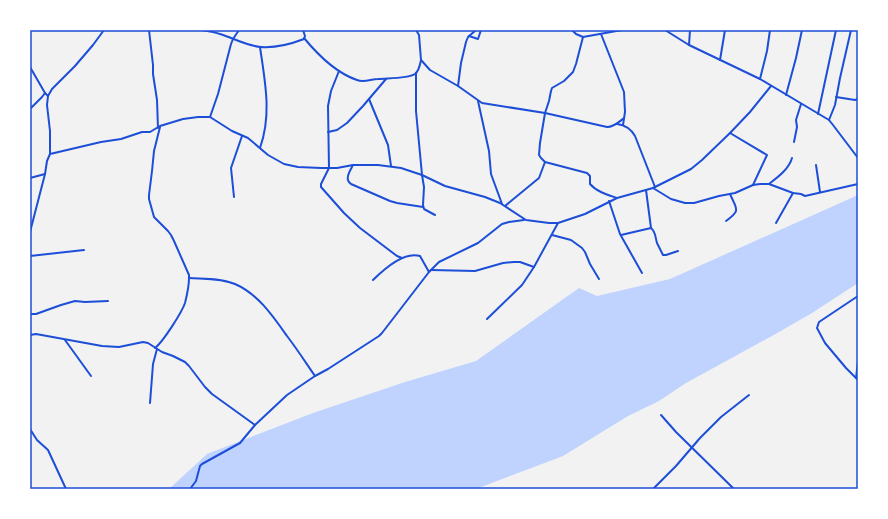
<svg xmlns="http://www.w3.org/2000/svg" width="888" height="519" viewBox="0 0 888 519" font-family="Ubuntu,sans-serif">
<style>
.water{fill:#bfd3fe}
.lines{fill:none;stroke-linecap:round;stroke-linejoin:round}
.minor{stroke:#1d4ed8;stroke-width:2}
.tertiary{stroke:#1d4ed8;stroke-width:2}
.neatline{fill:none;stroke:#1d4ed8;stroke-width:1.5}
</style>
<rect width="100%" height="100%" fill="#f2f2f2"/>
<!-- water -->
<path class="water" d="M 858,195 L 858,283 L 812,313 L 772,336 L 686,383 L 659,401 L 628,416 L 563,456 L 476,489 L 169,489 L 207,454 L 313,413 L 405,382 L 476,361 L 579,288 L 597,296 L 670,279 L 800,221 Z"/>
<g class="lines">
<!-- minor -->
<g class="minor">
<path d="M 149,30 L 153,65 L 153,74 L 157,100 L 158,128"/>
<path d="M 201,30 C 207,31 214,32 220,34 C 233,38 247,46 261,47 C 275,48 291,44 304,39 L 305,36 L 303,30"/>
<path d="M 416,30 L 419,35 L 421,60 L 430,70 L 458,86 L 482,103 L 545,113 L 607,127 C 614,127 619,122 624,118"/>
<path d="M 572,30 L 576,34 L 583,37 L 622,30"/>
<path d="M 601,34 L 624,92 L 625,112 L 623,125"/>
<path d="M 469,36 L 478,39 L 481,30"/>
<path d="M 304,38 C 318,55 336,73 357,80 C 364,83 371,79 378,79 C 388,78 407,79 415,74 C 419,71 420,65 421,60"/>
<path d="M 689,45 L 690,30"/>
<path d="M 260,47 C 265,82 272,114 260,148"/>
<path d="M 720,60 L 725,30"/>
<path d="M 30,67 L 45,93 L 48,96"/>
<path d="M 339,71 L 331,91 L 328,106 L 329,168 L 321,184 L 321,187 L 344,213 L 360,228 L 397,256 L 402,258"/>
<path d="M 416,73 L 416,111 L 422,175 L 424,187 L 423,205 L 424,209 L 435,215"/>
<path d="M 760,79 L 767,51 L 770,30"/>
<path d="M 458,86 L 461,63 L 466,42 L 468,37 L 476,30"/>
<path d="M 786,95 L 796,58 L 802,30"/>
<path d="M 836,97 L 855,100 L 858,99"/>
<path d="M 369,99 L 388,145 L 391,166"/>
<path d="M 478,101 L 489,151 L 491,174 L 502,204"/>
<path d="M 30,109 L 42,97 L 45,93"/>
<path d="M 818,114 L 836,30"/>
<path d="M 210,117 L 218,94 L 231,44 L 233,39 L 239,30"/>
<path d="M 829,120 L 835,105 L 840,78 L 851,30"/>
<path d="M 617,124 C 625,125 631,129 635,136 L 655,187"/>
<path d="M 328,132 L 337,130 L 347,123 L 363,106 L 386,79"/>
<path d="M 730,133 L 767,155 L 753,185"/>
<path d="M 794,142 L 797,127 L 796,120 L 801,104"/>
<path d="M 50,154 L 101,142 L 121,139 L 142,132 L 150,132 L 160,126 L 183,119 L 198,117 L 210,117 L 232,131 L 248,138 L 268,155 L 284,164 L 298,167 L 321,168 L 337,168 L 353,165 L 378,165 L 401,168 L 422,175 L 445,186 L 485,197 L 500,203 L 526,220 L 549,223 L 558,223 L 585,214 L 617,198 L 653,188 L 691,169 L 702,160 L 730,133 L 750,112 L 771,86"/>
<path d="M 545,162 L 587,173 L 590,176 L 590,184 C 597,192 608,195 617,198"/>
<path d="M 353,165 C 350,171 344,179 351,184 L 390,201 L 397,203 L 423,207"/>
<path d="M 816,165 L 820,192"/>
<path d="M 30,178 L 45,174 L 47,161 L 50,154 L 50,131 L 47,105 L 48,96 L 52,89 L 75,66 L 93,45 L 104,30"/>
<path d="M 769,184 C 778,177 789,169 792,158"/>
<path d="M 653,188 L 671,199 L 685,203 L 694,203 L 719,196 L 735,193 L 753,185 L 760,184 L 769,184 L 793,193 L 801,194 L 805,196 L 858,184"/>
<path d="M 646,190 L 651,228 C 656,232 655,237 657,243 C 659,247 661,251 663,255 L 666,255 L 678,251"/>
<path d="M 234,197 L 231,168 L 242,136"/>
<path d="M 609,201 L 620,234 L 642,273"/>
<path d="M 505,206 L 539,178 L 545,162 L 541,158 L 539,155 L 540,143 L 545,113 L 549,101 L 551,91 L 552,88 L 564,81 L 573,72 L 576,64 L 583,37"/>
<path d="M 726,221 C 741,210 737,210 730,194"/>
<path d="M 776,223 L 793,193"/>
<path d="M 30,232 L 45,174"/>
<path d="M 552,235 L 571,240 L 582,248 L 585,252 L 590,264 L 599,279"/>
<path d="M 621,235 L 651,228"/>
<path d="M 30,256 L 84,250"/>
<path d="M 431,270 L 475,271 L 503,263 L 514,262 L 520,262 L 534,267"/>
<path d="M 189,278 C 204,279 221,278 235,284 C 258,294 273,316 287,336 C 297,349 306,363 315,376"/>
<path d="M 373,280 C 383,270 404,251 420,256 L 429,272"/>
<path d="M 858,296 L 819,322 L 817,328 L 825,343 L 846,368 L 858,380"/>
<path d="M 30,314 L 36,314 L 61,305 L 75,301 L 85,302 L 108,301"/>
<path d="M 487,319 L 522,285 L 534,267 L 558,223"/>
<path d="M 30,335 L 36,334 L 102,346 L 119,347 L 143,342 L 148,343 L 162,352 L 173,356 L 185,362 L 189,366 L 205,387 L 212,394 L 255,425"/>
<path d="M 65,340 L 91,376"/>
<path d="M 155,348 C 163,342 182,312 185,303 C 187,295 189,286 189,278 L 189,275 L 174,241 L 171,235 L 168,231 L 154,217 L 149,199 L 149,195 L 152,171 L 154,151 L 160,127"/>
<path d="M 856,378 L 858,361"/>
<path d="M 150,403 L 153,364 L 157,349"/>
<path d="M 661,415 L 676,432 L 734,489"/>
<path d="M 30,429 L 37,440 L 48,450 L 66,489"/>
<path d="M 190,489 L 196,481 L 200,466 L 202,464 L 240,443 L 255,425 L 287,395 L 315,376 L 328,369 L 379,336 L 382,333 L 429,272 L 439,262 L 478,243 L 502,224 L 509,222 L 524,220"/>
<path d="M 653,489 L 676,466 L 700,438 L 721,417 L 749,395"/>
</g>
<!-- tertiary -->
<path class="tertiary" d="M 665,30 L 689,45 L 760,79 L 829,120 L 833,125 L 858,158"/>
</g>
<!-- border -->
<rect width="888" height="519" fill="none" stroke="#ffffff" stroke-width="62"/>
<rect x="31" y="31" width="826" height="457" class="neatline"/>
</svg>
